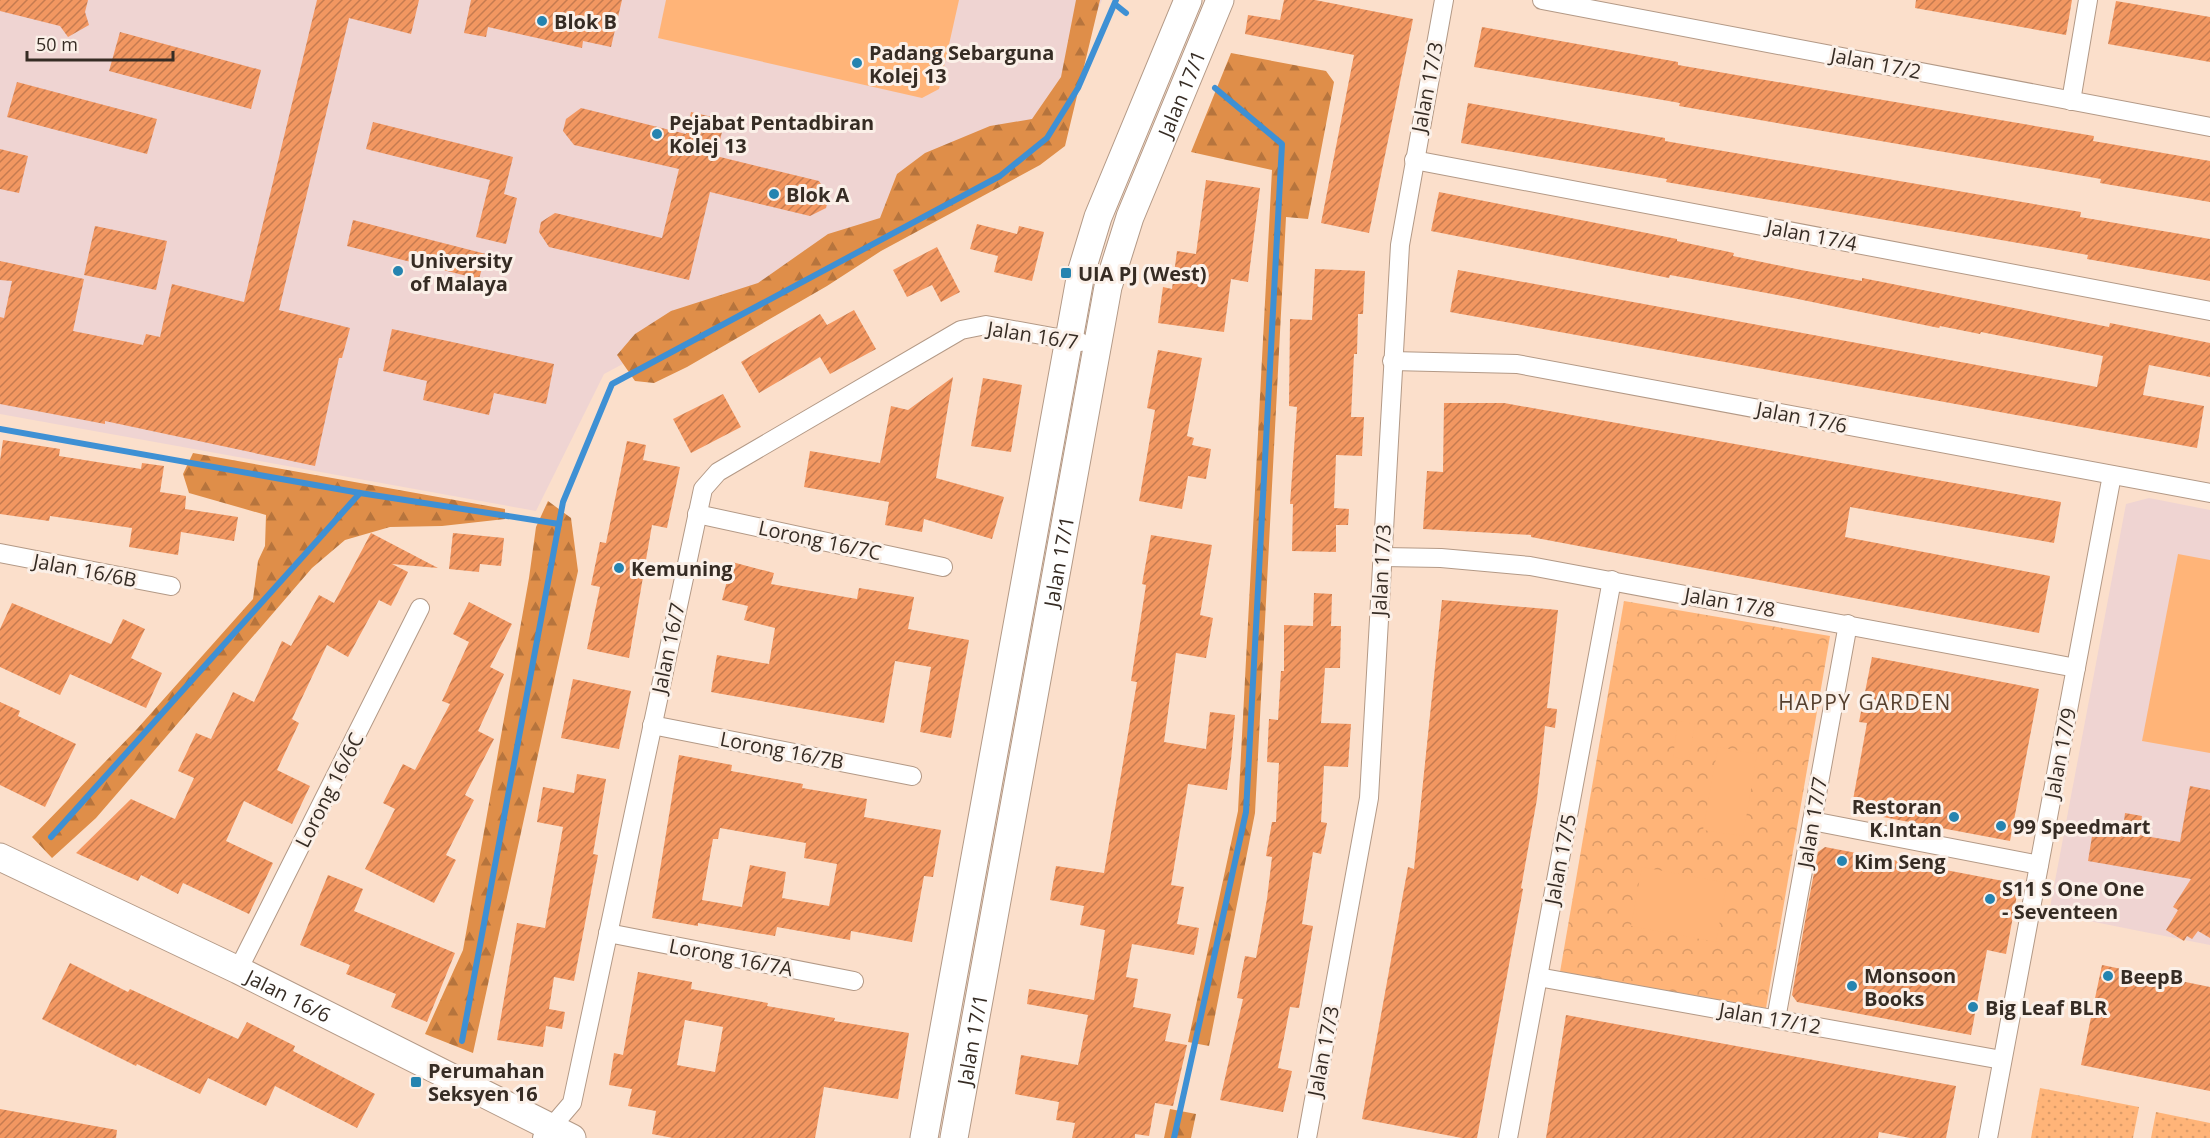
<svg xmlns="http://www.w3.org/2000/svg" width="2210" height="1138" viewBox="0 0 2210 1138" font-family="'Open Sans',sans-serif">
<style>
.education{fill:#efd4d2}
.grass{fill:url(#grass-dots)}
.forest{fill:url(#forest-firs)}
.park{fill:url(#park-crowns)}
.pitch{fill:#ffb478}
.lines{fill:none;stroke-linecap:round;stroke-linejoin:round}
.stream{stroke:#3e90d4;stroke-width:6}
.building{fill:url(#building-hatch);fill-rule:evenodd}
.street-casing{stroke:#b39986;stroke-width:20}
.secondary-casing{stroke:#b39986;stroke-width:29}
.street{stroke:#fff;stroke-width:18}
.secondary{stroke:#fff;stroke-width:27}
.poi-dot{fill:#2584b0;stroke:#fbf0e8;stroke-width:2}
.labels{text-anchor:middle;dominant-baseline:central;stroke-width:6;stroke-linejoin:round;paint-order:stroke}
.poi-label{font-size:20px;font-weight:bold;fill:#362c24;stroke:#fbf0e8;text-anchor:start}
.street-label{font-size:20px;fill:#362c24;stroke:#fbf0e8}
.neighbourhood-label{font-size:21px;letter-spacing:1.5px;fill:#553f2e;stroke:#fbf0e8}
</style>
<defs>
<pattern id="grass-dots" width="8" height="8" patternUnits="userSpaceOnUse" patternTransform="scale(1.5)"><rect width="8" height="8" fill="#ffb478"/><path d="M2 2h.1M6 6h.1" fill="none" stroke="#db9b68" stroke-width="1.8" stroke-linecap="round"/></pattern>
<pattern id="forest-firs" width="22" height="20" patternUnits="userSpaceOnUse" patternTransform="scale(1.5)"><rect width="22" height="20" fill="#df8e49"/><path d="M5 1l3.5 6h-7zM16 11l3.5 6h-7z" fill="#b6743d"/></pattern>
<pattern id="park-crowns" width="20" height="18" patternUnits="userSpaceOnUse" patternTransform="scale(1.5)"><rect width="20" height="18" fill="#ffb478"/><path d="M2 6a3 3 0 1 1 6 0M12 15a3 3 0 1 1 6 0" fill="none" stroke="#db9b68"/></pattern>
<pattern id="building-hatch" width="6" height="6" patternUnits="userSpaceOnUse" patternTransform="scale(1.5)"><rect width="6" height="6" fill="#f29761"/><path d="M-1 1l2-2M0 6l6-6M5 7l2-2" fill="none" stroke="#c57b50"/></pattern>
</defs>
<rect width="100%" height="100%" fill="#fbdfcb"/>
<!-- education -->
<g class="education">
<path d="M 0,0 L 1102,0 L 1066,83 L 989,168 L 604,374 L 536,511 L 0,414 Z"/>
<path d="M 2149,498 L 2210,510 L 2210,945 L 2049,913 L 2126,504 Z"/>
</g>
<!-- grass -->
<g class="grass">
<path d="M 2040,1088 L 2139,1107 L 2133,1138 L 2031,1138 Z"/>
<path d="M 2156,1112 L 2210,1123 L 2210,1138 L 2151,1138 Z"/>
</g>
<!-- forest -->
<g class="forest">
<path d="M 1076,0 L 1100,0 L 1065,146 L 1040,165 L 881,251 L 827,286 L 687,367 L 654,383 L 635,381 L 617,355 L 635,334 L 671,311 L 758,283 L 828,234 L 880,218 L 897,174 L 925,153 L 990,126 L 1032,119 L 1061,77 Z"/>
<path d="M 1231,53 L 1326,71 L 1334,82 L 1308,219 L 1286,217 L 1255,813 L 1209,1046 L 1188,1042 L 1238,811 L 1272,170 L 1191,152 Z"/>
<path d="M 193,453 L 505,509 L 505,519 L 442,526 L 390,527 L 345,540 L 312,568 L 96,818 L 52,858 L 32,837 L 137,729 L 253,599 L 258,561 L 265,546 L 266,515 L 189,493 L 183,474 Z"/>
<path d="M 548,501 L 571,518 L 578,571 L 473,1053 L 425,1034 L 463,950 L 529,578 L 536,527 Z"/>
<path d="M 1170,1109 L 1196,1114 L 1191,1138 L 1164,1138 Z"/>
</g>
<!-- park -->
<path class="park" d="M 1624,601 L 1830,636 L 1766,1008 L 1560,972 Z"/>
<!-- pitch -->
<g class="pitch">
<path d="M 666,0 L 959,0 L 939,89 L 922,98 L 658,38 Z"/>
<path d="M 2178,554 L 2210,560 L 2210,753 L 2142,741 Z"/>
<path d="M 1678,721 L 1695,724 L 1689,760 L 1673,757 Z"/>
<path d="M 1718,747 L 1757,754 L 1743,836 L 1703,830 Z"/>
<path d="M 1642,867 L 1727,883 L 1716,942 L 1631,926 Z"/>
</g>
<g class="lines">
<!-- stream -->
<g class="stream">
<path d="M 1116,5 L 1126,13"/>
<path d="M 0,429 L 360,493 L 559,524"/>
<path d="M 51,837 L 360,493"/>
<path d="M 462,1041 L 563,502 L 612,384 L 1000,176 L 1047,138 L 1078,88 L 1116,0"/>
<path d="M 1174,1138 L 1246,812 L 1282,144 L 1215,88"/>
</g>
</g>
<!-- building -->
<g class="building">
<path d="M 0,0 L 88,0 L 85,12 L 89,25 L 68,37 L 60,26 L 0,11 Z"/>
<path d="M 317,0 L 419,0 L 411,34 L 349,18 L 279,310 L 350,328 L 342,358 L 339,358 L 315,466 L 105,421 L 105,424 L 0,404 L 0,317 L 4,318 L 12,281 L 0,280 L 0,261 L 84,279 L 73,331 L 143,345 L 146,334 L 160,337 L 172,284 L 244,302 Z"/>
<path d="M 471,0 L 622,0 L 611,47 L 583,41 L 582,48 L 488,27 L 486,37 L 464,33 Z"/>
<path d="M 1284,0 L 1315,0 L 1413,19 L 1369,233 L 1321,223 L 1354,55 L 1245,34 L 1248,15 L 1280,20 Z"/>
<path d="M 1916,0 L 2072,0 L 2066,35 L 1915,8 Z"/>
<path d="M 2116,1 L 2210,17 L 2210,62 L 2108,44 Z"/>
<path d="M 1482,27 L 1678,62 L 1678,65 L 2094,136 L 2093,141 L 2210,161 L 2210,202 L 2100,183 L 2101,179 L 1679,106 L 1680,103 L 1474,67 Z"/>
<path d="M 120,32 L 261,70 L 251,109 L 109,71 Z"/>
<path d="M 17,82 L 157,119 L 147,154 L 7,117 Z"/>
<path d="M 1468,103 L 1665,138 L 1665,141 L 2081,212 L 2080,217 L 2210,239 L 2210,281 L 2087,259 L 2088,255 L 1666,182 L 1667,179 L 1461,143 Z"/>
<path d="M 581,108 L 686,134 L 691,112 L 725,120 L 716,156 L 819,181 L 829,197 L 826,208 L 810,216 L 710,192 L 689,280 L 549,247 L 539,232 L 541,222 L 555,213 L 662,238 L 679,169 L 574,145 L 563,131 L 566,119 Z"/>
<path d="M 373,122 L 513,157 L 504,194 L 517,198 L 506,244 L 476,237 L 490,180 L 366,149 Z"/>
<path d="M 0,149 L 28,156 L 19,193 L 0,189 Z"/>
<path d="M 1206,180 L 1260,188 L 1248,282 L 1231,279 L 1224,332 L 1158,323 L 1163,287 L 1172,289 L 1177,251 L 1196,254 Z"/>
<path d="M 1439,192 L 1677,239 L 1677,241 L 1734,253 L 1733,256 L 1801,270 L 1862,281 L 1862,278 L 2109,327 L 2110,323 L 2210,343 L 2210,377 L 2149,365 L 2143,395 L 2204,406 L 2197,448 L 1450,312 L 1458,270 L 2097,387 L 2103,356 L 1981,332 L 1980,334 L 1940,326 L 1939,328 L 1788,297 L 1670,275 L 1669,278 L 1431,231 Z"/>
<path d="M 353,220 L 486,254 L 479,279 L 347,246 Z"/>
<path d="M 977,224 L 1017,234 L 1019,226 L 1044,232 L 1032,281 L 994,272 L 998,256 L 970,249 Z"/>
<path d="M 95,226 L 167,241 L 156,290 L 84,275 Z"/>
<path d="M 937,247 L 960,292 L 941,302 L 932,285 L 907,297 L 893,270 Z"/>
<path d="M 1315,269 L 1365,271 L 1363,314 L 1358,314 L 1357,354 L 1354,354 L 1351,417 L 1364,417 L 1362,456 L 1336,455 L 1334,508 L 1349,509 L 1348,525 L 1336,525 L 1336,552 L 1292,551 L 1293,504 L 1290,504 L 1297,407 L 1289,406 L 1290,319 L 1312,320 Z"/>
<path d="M 854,310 L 876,349 L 830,374 L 820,357 L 759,393 L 741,362 L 820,314 L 827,325 Z"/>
<path d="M 392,329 L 554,364 L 546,404 L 494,393 L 489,415 L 423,400 L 427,381 L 383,371 Z"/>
<path d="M 1158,350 L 1202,358 L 1187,436 L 1194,438 L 1192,445 L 1211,449 L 1206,479 L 1188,476 L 1182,509 L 1139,501 L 1155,410 L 1147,408 Z"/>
<path d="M 953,377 L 936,478 L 1004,497 L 992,539 L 924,519 L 922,532 L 885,525 L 889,502 L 804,487 L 810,451 L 880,463 L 891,406 L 908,410 Z"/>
<path d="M 983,378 L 1022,385 L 1011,452 L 971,446 Z"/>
<path d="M 723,394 L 741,427 L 691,453 L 673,419 Z"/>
<path d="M 1444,403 L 1504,403 L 2061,502 L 2054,543 L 1850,507 L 1845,537 L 2050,576 L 2039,633 L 1531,537 L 1531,535 L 1423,529 L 1427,471 L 1443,472 Z"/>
<path d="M 3,440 L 60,449 L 59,456 L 141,469 L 142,463 L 164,466 L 160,492 L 186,496 L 185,509 L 238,517 L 234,541 L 181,532 L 178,555 L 129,547 L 132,528 L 50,516 L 49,521 L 0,514 L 0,461 Z"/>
<path d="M 627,441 L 646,445 L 643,460 L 680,467 L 667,528 L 652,525 L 629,658 L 587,649 L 600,587 L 591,585 L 600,542 L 606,543 Z"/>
<path d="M 371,533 L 438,568 L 392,564 L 408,572 L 391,606 L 379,600 L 348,657 L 327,645 L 292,719 L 299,723 L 277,770 L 310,786 L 292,824 L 244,801 L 226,841 L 273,863 L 249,914 L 183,883 L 178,894 L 141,875 L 138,881 L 76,853 L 131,799 L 175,819 L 194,778 L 178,771 L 196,733 L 211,739 L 233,692 L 254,702 L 282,641 L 291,646 L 319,595 L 334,603 Z"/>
<path d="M 453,533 L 504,538 L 501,566 L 480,564 L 479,572 L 449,569 Z"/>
<path d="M 1151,535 L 1212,545 L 1200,615 L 1213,618 L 1206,658 L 1176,653 L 1164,742 L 1206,749 L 1210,712 L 1235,715 L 1231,760 L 1227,790 L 1188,784 L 1171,885 L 1184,887 L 1177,924 L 1199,928 L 1194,955 L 1132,944 L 1126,977 L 1138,979 L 1133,1007 L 1171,1014 L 1165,1041 L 1187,1045 L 1173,1106 L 1155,1103 L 1149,1136 L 1135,1134 L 1135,1138 L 1072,1138 L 1075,1123 L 1056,1120 L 1059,1102 L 1015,1094 L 1021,1055 L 1078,1065 L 1088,1015 L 1027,1004 L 1029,989 L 1094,1000 L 1105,930 L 1080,925 L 1084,906 L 1050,900 L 1056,866 L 1104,873 L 1137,682 L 1131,681 L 1146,585 L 1142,584 Z"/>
<path d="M 732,562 L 774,573 L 771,584 L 857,599 L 859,588 L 914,597 L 908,629 L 969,640 L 951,738 L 920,732 L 931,667 L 895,661 L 884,723 L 711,692 L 717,655 L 769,664 L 775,628 L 744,620 L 748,606 L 722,600 Z"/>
<path d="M 1314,593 L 1332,594 L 1331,626 L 1341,626 L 1340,668 L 1325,668 L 1321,723 L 1351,724 L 1348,767 L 1324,766 L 1321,822 L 1327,823 L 1321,854 L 1313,852 L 1302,924 L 1313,926 L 1299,1008 L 1290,1007 L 1278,1068 L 1292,1071 L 1283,1112 L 1220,1100 L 1243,999 L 1237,998 L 1245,956 L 1256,958 L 1267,899 L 1272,857 L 1266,856 L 1272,822 L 1276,822 L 1279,763 L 1267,762 L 1269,719 L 1278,720 L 1281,671 L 1284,671 L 1284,625 L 1313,626 Z"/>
<path d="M 1442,600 L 1558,610 L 1547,708 L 1557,709 L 1555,728 L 1545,726 L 1537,799 L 1521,888 L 1523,889 L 1477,1138 L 1462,1138 L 1362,1119 L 1408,867 L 1414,869 Z"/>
<path d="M 469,602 L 512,624 L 490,667 L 504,674 L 478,731 L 494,739 L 465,795 L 474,800 L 446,855 L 456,860 L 434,903 L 365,869 L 395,809 L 383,803 L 403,764 L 415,770 L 450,704 L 442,701 L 469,642 L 453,634 Z"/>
<path d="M 12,603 L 111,644 L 123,619 L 145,629 L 131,658 L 162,673 L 146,708 L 70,674 L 60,695 L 0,667 L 0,629 Z"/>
<path d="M 1872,657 L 2039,689 L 2010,841 L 1851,811 L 1867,723 L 1859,722 Z"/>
<path d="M 573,679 L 631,691 L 619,749 L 561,738 Z"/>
<path d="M 0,702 L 20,711 L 18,716 L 76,744 L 45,807 L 0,785 Z"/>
<path d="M 679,755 L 732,765 L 731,771 L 803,784 L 802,788 L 867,799 L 864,817 L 941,830 L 933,877 L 924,876 L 912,942 L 851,931 L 850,940 L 777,927 L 775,936 L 698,923 L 698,926 L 652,918 ZM 720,828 L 806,843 L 804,858 L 837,864 L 829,906 L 782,898 L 786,872 L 750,865 L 742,907 L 702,900 L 713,839 L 718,839 Z"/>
<path d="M 577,774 L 606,779 L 593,854 L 598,855 L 574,981 L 554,977 L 549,1009 L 565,1012 L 562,1029 L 546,1026 L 543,1047 L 497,1040 L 517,923 L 545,928 L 563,827 L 537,822 L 543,787 L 574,793 Z"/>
<path d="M 2190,786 L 2210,790 L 2210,938 L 2198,931 L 2192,939 L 2187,936 L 2184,941 L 2166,930 L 2178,910 L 2173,907 L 2191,879 L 2088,861 L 2094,824 L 2123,829 L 2125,813 L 2142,816 L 2139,835 L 2180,842 Z"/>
<path d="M 1825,847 L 2019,884 L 2006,954 L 1987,950 L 1971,1035 L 1797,1002 L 1792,995 L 1809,899 L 1818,852 Z"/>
<path d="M 328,875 L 363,889 L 354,911 L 455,953 L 427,1022 L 391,1007 L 396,994 L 346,974 L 350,965 L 300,945 Z"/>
<path d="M 70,963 L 128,992 L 130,989 L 238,1039 L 247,1022 L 295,1046 L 293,1051 L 375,1094 L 357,1128 L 275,1086 L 266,1106 L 208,1078 L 200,1094 L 137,1064 L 136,1066 L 42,1019 Z"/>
<path d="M 2102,965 L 2210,987 L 2210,1091 L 2081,1065 Z"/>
<path d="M 638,972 L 692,982 L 691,989 L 768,1003 L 767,1006 L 835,1018 L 834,1021 L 909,1033 L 898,1099 L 824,1087 L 815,1138 L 673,1138 L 652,1134 L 656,1111 L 628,1106 L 632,1089 L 609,1085 L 614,1053 L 623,1055 ZM 685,1020 L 723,1027 L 715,1072 L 677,1065 Z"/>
<path d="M 1566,1015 L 1956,1086 L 1946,1138 L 1910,1138 L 1879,1132 L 1878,1138 L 1546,1138 Z"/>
<path d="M 0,1109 L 117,1130 L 116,1138 L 0,1138 Z"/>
</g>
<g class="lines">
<defs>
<g id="street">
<path d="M 1542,0 L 2210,127"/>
<path d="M 2071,101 L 2088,0"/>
<path d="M 1414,160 L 2210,311"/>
<path d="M 1392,361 L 1517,364 L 2210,493"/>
<path d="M 697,514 L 943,567"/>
<path d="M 0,553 L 171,586"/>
<path d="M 1383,557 L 1441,558 L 1530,566 L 2076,668"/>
<path d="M 652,725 L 912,776"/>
<path d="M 1812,821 L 2039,865"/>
<path d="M 608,933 L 854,981"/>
<path d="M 238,970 L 420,608"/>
<path d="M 1538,977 L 2002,1060"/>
<path d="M 1776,1019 L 1848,624"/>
<path d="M 542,1138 L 572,1103 L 703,489 L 718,472 L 961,330 L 986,325 L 1080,342"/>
<path d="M 1307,1138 L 1369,798 L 1400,245 L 1444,0"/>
<path d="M 1508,1138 L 1612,580"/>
<path d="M 1988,1138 L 2112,475"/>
</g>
<g id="secondary">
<path id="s1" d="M 0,857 L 238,970 L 572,1138"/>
<path d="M 924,1138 L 1081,273 L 1098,217 L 1188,0"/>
<path id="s2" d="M 954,1138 L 1108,287 L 1130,217 L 1220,0"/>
</g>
</defs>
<!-- street casing -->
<use href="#street" class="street-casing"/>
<!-- secondary casing -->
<use href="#secondary" class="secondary-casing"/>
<!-- street -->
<use href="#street" class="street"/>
<!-- secondary -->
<use href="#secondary" class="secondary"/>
</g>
<!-- markers -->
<g class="poi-dot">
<circle cx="542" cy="21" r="6"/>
<circle cx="857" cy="63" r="6"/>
<circle cx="657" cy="134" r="6"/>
<circle cx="774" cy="194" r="6"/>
<circle cx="398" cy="271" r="6"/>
<rect x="1060" y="267" width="12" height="12" rx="3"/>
<circle cx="619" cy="568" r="6"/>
<circle cx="1954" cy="817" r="6"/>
<circle cx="2001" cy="826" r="6"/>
<circle cx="1842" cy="861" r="6"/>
<circle cx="1990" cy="899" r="6"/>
<circle cx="2108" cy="976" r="6"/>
<circle cx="1852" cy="986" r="6"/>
<circle cx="1973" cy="1007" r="6"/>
<rect x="410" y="1076" width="12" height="12" rx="3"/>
</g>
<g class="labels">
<!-- poi labels -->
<g class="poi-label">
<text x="554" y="21">Blok B</text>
<text x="869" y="52">Padang Sebarguna<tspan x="869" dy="23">Kolej 13</tspan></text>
<text x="669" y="122">Pejabat Pentadbiran<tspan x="669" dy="23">Kolej 13</tspan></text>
<text x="786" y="194">Blok A</text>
<text x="410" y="260">University<tspan x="410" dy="23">of Malaya</tspan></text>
<text x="1078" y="273">UIA PJ (West)</text>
<text x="631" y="568">Kemuning</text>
<text x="1942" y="806" text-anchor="end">Restoran<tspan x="1942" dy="23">K.Intan</tspan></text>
<text x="2013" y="826">99 Speedmart</text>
<text x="1854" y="861">Kim Seng</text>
<text x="2002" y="888">S11 S One One<tspan x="2002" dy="23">- Seventeen</tspan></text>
<text x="1864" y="975">Monsoon<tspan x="1864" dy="23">Books</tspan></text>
<text x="2120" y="976">BeepB</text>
<text x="1985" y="1007">Big Leaf BLR</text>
<text x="428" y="1070">Perumahan<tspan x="428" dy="23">Seksyen 16</tspan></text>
</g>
<!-- street labels -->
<g class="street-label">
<text transform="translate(1876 63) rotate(11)">Jalan 17/2</text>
<text transform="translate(1427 87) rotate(-79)">Jalan 17/3</text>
<text stroke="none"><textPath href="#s2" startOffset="1072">Jalan 17/1</textPath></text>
<text transform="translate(1812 235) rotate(11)">Jalan 17/4</text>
<text transform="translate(1033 335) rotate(9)">Jalan 16/7</text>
<text transform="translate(1802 417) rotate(11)">Jalan 17/6</text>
<text transform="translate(820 540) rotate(12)">Lorong 16/7C</text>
<text stroke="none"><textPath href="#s2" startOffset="586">Jalan 17/1</textPath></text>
<text transform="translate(85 570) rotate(11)">Jalan 16/6B</text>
<text transform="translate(1381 570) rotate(-87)">Jalan 17/3</text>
<text transform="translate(1730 602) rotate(10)">Jalan 17/8</text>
<text transform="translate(668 648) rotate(-78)">Jalan 16/7</text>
<text transform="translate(782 750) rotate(11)">Lorong 16/7B</text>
<text transform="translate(2060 753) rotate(-79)">Jalan 17/9</text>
<text transform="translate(329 790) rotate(-63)">Lorong 16/6C</text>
<text transform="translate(1812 822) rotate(-80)">Jalan 17/7</text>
<text transform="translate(1560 859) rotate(-79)">Jalan 17/5</text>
<text transform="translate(731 957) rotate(11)">Lorong 16/7A</text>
<text stroke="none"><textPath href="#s1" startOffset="320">Jalan 16/6</textPath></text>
<text transform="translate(1770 1018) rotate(10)">Jalan 17/12</text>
<text stroke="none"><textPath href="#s2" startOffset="100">Jalan 17/1</textPath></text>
<text transform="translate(1323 1051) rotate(-79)">Jalan 17/3</text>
</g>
<!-- neighbourhood labels -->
<g class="neighbourhood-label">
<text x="1865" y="702">HAPPY GARDEN</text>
</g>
</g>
<!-- scale -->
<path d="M27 51v9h146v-9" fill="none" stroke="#362c24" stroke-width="3"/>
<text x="36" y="51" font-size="18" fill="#362c24" stroke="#fbf0e8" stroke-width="4.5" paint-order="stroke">50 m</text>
</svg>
